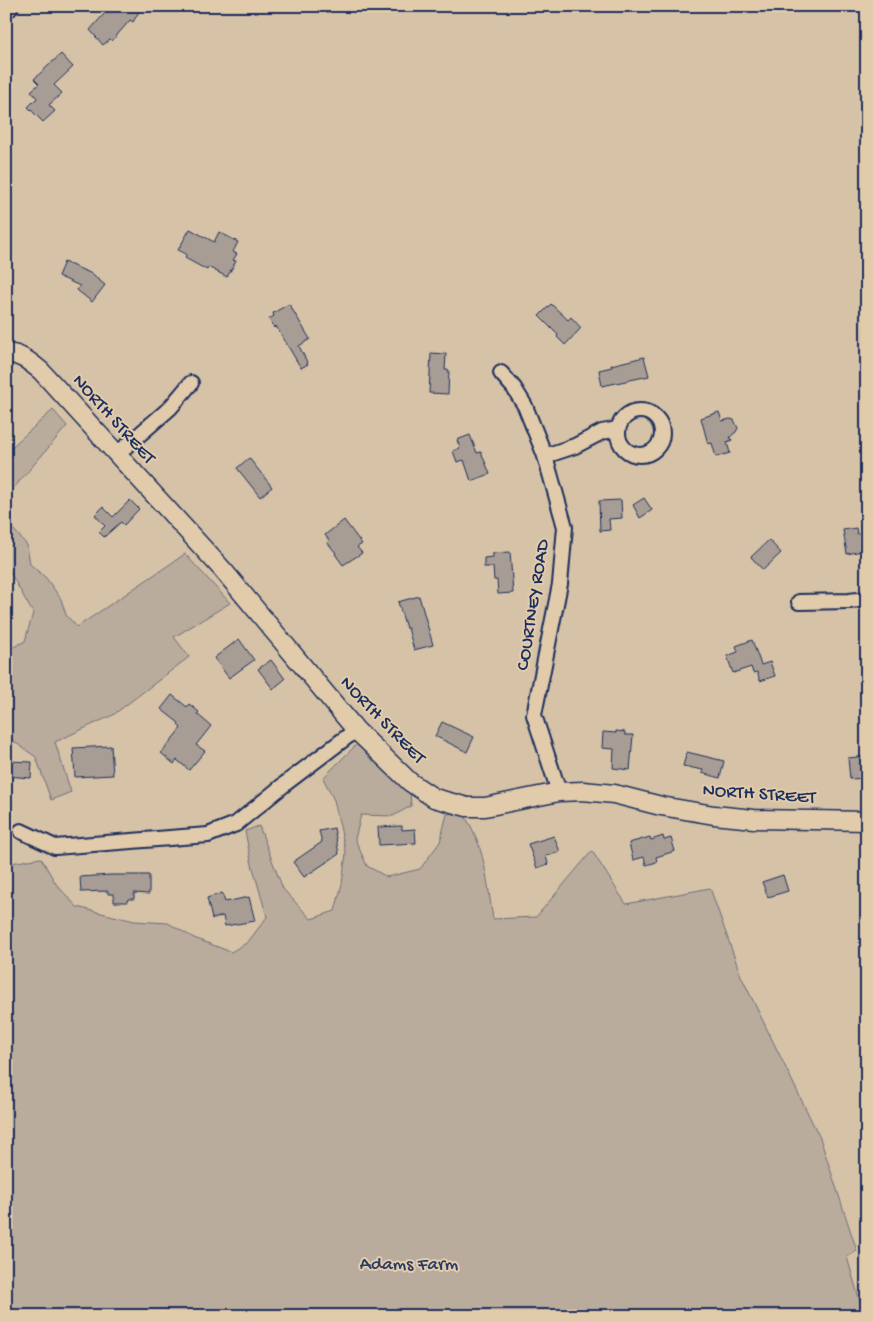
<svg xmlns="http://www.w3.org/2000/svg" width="873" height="1322" viewBox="0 0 873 1322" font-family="'Gochi Hand',sans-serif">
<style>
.green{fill:#baac9c;stroke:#6a6e7d}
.building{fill:#a79d95;stroke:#1b2f5e}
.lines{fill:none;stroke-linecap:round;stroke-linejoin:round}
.minor-casing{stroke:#1b2f5e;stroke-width:18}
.tertiary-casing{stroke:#1b2f5e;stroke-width:21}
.secondary-casing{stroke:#1b2f5e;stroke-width:24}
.minor{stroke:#e2cbab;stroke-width:14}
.tertiary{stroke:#e2cbab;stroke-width:18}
.secondary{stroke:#e2cbab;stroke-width:20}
.labels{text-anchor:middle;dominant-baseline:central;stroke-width:4;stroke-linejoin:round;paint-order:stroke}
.street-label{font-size:19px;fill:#1b2f5e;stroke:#e2cbab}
.park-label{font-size:19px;fill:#2b3c64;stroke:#e2cbab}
</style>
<rect width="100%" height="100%" fill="#d6c2a6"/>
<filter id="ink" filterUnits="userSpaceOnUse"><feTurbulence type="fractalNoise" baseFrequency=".02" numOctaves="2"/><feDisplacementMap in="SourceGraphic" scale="10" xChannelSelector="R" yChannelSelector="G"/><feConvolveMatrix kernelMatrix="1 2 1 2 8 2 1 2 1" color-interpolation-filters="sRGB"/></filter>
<g filter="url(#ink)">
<!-- green -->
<g class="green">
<path d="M 53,410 L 67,426 L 6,497 L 6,452 Z"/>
<path d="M 6,521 L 27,545 L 30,564 L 46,578 L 61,599 L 66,615 L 77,627 L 185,554 L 230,603 L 174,637 L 189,657 L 113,715 L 55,742 L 71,792 L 51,800 L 36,757 L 6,736 L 6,651 L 25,641 L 33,613 L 6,565 Z"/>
<path d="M 358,743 L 410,790 L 411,806 L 393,816 L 361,815 L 355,839 L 367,866 L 387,877 L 420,869 L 440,842 L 447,814 L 462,812 C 485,843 487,882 493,919 L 536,917 L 592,851 L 626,904 L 710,888 L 741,976 L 820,1138 L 857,1251 L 847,1257 L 864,1316 L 6,1316 L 6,874 L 11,863 L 41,858 L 56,884 L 77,907 L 134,921 L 168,923 L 194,938 L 231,952 L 248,942 L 267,917 L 251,861 L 245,831 L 259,826 L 283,889 L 311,919 L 335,911 L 342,884 L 346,853 L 334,800 L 323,778 Z"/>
</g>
<!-- building -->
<g class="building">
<path d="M 111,6 L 142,6 L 133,22 L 130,20 L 112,41 L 110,39 L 103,45 L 90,30 Z"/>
<path d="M 61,54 L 73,67 L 54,85 L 62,93 L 49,105 L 55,111 L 43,122 L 28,107 L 37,98 L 31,91 L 39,84 L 34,79 Z"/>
<path d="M 190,229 L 214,242 L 219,232 L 238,242 L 233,252 L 237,254 L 233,260 L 236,261 L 227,277 L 208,267 L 207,270 L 185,258 L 186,254 L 178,250 Z"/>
<path d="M 64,262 L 90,273 L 105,285 L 92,302 L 77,290 L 80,286 L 58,276 Z"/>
<path d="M 289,304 L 310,339 L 299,346 L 308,364 L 301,368 L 276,326 L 274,328 L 269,319 L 274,316 L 273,313 Z"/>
<path d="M 551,304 L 568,320 L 571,317 L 581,328 L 565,345 L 557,337 L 558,335 L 539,316 Z"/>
<path d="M 431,353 L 446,354 L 445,370 L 449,370 L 448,394 L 429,393 Z"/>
<path d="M 644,357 L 649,376 L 602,386 L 599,370 L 612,367 L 611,365 Z"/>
<path d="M 719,412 L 722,421 L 730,419 L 734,420 L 738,428 L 736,432 L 730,437 L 732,440 L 727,442 L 730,453 L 716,457 L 712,443 L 708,444 L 701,418 Z"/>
<path d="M 470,435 L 477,453 L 481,452 L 490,474 L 471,481 L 464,460 L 457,462 L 453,451 L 460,448 L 457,440 Z"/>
<path d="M 249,458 L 272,487 L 260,497 L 237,468 Z"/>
<path d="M 644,498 L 652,510 L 640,518 L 633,505 Z"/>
<path d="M 130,500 L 139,509 L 124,525 L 121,522 L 104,537 L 99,532 L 105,526 L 95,515 L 103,507 L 113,517 Z"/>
<path d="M 621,500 L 622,518 L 609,519 L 610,530 L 600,531 L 599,501 Z"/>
<path d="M 344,520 L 362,544 L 357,547 L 362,553 L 343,565 L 335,554 L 336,553 L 327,542 L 329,540 L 325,535 Z"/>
<path d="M 856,528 L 857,534 L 867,534 L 867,550 L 847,554 L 843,530 Z"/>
<path d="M 769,540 L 781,553 L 763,570 L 751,557 Z"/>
<path d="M 510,552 L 513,593 L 498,594 L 497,580 L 494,580 L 493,567 L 484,567 L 484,558 L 493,557 L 493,553 Z"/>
<path d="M 419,596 L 433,645 L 414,650 L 408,628 L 406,628 L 398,602 Z"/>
<path d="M 239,639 L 254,660 L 229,678 L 214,658 Z"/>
<path d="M 752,640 L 761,665 L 770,662 L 775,676 L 760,681 L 757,672 L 753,673 L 751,667 L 733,673 L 727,656 L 738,652 L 736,646 Z"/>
<path d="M 271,660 L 285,679 L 273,689 L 258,669 Z"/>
<path d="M 172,695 L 187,707 L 189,704 L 199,712 L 197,714 L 211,726 L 196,745 L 205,751 L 189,770 L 177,760 L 174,764 L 161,753 L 181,728 L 178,725 L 179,723 L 161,709 Z"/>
<path d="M 442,722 L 474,737 L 467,752 L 435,736 Z"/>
<path d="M 616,731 L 625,732 L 625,735 L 633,735 L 630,770 L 613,768 L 614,749 L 602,748 L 603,732 L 616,733 Z"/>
<path d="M 111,746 L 113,775 L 75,777 L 73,748 Z"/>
<path d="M 687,752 L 724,761 L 720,778 L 702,773 L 703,770 L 683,766 Z"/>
<path d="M 867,756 L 867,778 L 850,779 L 848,758 Z"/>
<path d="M 6,761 L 32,762 L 31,778 L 6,776 Z"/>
<path d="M 402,826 L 402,830 L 415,829 L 416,843 L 379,845 L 378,827 Z"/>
<path d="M 334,828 L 339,854 L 304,877 L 293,862 L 322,842 L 319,831 Z"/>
<path d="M 554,836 L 560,852 L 546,856 L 548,864 L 537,868 L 528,844 Z"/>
<path d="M 663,836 L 664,840 L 671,838 L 675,851 L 656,857 L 657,862 L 646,865 L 644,857 L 633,860 L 629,843 L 650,837 L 651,840 Z"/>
<path d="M 110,875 L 149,875 L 149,894 L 134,893 L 134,899 L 128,899 L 127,902 L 114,902 L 114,894 L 108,894 L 108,891 L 81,892 L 80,877 Z"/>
<path d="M 783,875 L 788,891 L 768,897 L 762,882 Z"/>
<path d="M 222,893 L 225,902 L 249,897 L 255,921 L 225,926 L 223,916 L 212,919 L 207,898 Z"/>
</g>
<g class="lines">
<defs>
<g id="minor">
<path d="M 501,373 L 514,388 L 525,406 L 545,456 L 565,527 L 560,584 L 534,715 L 559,792"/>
<circle cx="640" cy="433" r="22"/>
<path d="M 116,455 L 170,408 L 191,383"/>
<path d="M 545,456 L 575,446 L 602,432 L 618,429"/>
<path d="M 799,602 L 849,601 L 867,599"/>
<path d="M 21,831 L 55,847 L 208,835 L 236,824 L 286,783 L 356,730"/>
</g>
<path id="tertiary" d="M 6,353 C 21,354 30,362 41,371 L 223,570 L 356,730 L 410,782 L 434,798 L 467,807 L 485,807 L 559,792 L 583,791 L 614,794 L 661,806 L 714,815 L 754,819 L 867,821"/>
<path id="secondary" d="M 6,7 L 8,6"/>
</defs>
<!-- minor casing -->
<use href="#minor" class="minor-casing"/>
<!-- tertiary casing -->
<use href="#tertiary" class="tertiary-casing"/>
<!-- secondary casing -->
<use href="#secondary" class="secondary-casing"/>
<!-- minor -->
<use href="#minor" class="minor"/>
<!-- tertiary -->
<use href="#tertiary" class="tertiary"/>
<!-- secondary -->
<use href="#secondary" class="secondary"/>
</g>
</g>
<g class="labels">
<!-- street labels -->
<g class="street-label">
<text transform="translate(113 420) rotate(48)">NORTH STREET</text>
<text transform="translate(534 605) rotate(-81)">COURTNEY ROAD</text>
<text transform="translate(382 721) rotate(46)">NORTH STREET</text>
<text transform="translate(759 795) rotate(4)">NORTH STREET</text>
</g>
<!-- park labels -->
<g class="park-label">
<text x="409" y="1265">Adams Farm</text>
</g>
</g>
<!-- margin -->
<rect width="873" height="1322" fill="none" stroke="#e2cbab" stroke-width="25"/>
<rect x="12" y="12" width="848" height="1297" fill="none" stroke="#1b2f5e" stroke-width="2" filter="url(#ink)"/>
</svg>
